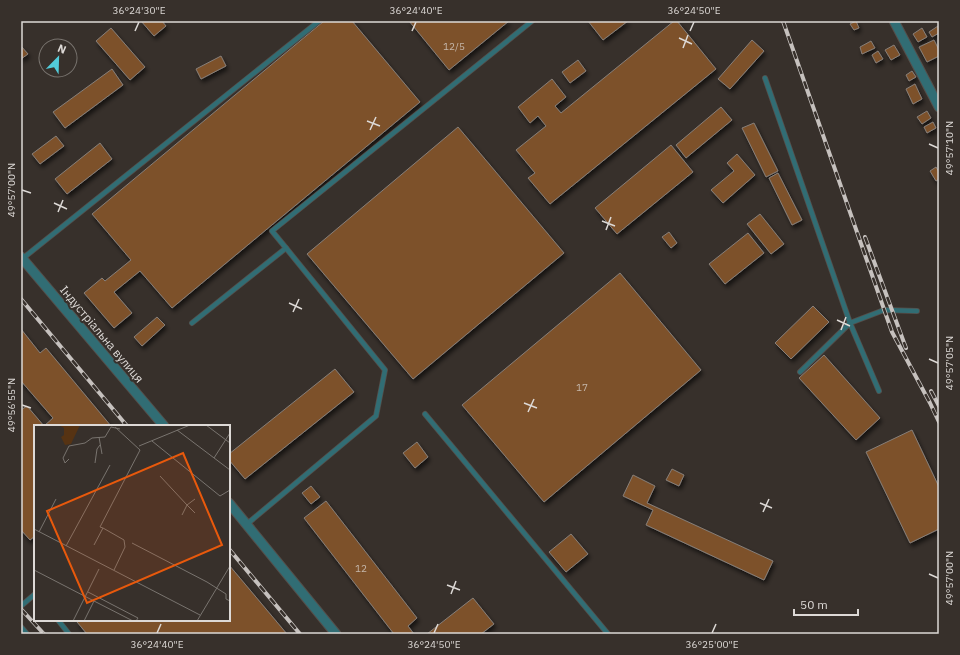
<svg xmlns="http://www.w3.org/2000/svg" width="960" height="655" viewBox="0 0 960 655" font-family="'IBM Plex Sans',sans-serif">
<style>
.building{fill:#7d512a;stroke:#877f79;filter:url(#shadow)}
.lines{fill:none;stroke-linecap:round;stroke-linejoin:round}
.lane-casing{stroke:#554e4a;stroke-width:6}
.street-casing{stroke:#554e4a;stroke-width:11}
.lane{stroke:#316d74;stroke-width:4.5}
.street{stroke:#316d74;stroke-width:9}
.rail-casing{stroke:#c6c1be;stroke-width:4}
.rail{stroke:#37302b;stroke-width:2.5;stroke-dasharray:8;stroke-linecap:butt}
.ticks{fill:none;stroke:#ddd9d6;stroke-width:1.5}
.labels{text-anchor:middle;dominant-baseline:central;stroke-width:4;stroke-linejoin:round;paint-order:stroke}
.number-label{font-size:10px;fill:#c5b7ab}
.street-label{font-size:12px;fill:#ddd9d6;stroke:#37302b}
.inset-road{fill:none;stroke:#79746f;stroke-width:1}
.view{fill:#e8590c;fill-opacity:0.15;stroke:#e8590c;stroke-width:2}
.inset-edge{fill:none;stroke:#ddd9d6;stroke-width:2}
.neatline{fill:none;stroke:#ddd9d6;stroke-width:1.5}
.ticks-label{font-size:10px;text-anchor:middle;fill:#ddd9d6}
</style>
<defs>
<filter id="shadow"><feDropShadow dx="2" dy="3.5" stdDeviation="2" flood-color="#0009"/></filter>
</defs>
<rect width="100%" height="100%" fill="#37302b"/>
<!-- building -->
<g class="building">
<path d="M 141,21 L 162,21 L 166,26 L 154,36 Z"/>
<path d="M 324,21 L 352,21 L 420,102 L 172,308 L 140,271 L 114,292 L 132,313 L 114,328 L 84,293 L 102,278 L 105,281 L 131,260 L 92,214 Z"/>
<path d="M 409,21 L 509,21 L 449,70 Z"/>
<path d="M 588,21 L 628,21 L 603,40 Z"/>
<path d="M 674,21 L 677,21 L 716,69 L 550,204 L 528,178 L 535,173 L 516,150 L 546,126 L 538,116 L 530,123 L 518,107 L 552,79 L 566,97 L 555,106 L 561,113 Z"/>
<path d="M 856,21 L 859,28 L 854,30 L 850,24 Z"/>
<path d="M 938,26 L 939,33 L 932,37 L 929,32 Z"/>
<path d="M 111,28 L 145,67 L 130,80 L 96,41 Z"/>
<path d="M 922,28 L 927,37 L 918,42 L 913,34 Z"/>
<path d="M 752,40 L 764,51 L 730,89 L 718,79 Z"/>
<path d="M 934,40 L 939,50 L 939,56 L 927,62 L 919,47 Z"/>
<path d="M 871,41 L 875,48 L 862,54 L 860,47 Z"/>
<path d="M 894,45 L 900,55 L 891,60 L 885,50 Z"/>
<path d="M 21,46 L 28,54 L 21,59 Z"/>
<path d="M 878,51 L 883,59 L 876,63 L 872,55 Z"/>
<path d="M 221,56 L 226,66 L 201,79 L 196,69 Z"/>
<path d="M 578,60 L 586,71 L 570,83 L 562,72 Z"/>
<path d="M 112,69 L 123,85 L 65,128 L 53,112 Z"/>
<path d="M 912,71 L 916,77 L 909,81 L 906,75 Z"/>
<path d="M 915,84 L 922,99 L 913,104 L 906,89 Z"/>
<path d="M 721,107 L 732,120 L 686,158 L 676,145 Z"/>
<path d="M 927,111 L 931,118 L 922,124 L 917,117 Z"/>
<path d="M 933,122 L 936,128 L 927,133 L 924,127 Z"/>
<path d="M 754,123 L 778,171 L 766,177 L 742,128 Z"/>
<path d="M 458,127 L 564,253 L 413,379 L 307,254 Z"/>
<path d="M 56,136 L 64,146 L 40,164 L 32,154 Z"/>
<path d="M 100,143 L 112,159 L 67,194 L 55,179 Z"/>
<path d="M 671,145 L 693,172 L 617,234 L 595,208 Z"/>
<path d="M 737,154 L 755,175 L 723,203 L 711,190 L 734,171 L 727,163 Z"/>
<path d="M 936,167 L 939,172 L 939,179 L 936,181 L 930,171 Z"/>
<path d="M 778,173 L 802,220 L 792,225 L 769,178 Z"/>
<path d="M 760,214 L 784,244 L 771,254 L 747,224 Z"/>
<path d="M 669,232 L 677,243 L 671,248 L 662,237 Z"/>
<path d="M 748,233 L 764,253 L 725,284 L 709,264 Z"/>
<path d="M 620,273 L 701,370 L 544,502 L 462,405 Z"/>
<path d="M 813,306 L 829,322 L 791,359 L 775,343 Z"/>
<path d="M 157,317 L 165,325 L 142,346 L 134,337 Z"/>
<path d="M 21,329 L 40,353 L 46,348 L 111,426 L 35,426 L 35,536 L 30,540 L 21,530 L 21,410 L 27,406 L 44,426 L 53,418 L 21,381 Z"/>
<path d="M 824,355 L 880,418 L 856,440 L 799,378 Z"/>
<path d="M 335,369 L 354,392 L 245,479 L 229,460 L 229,454 Z"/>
<path d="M 912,430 L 939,487 L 939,529 L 910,543 L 866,452 Z"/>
<path d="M 417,442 L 428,457 L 415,468 L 403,453 Z"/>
<path d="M 672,469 L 684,475 L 679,486 L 666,480 Z"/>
<path d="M 633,475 L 655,486 L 647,503 L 773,561 L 764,580 L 646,525 L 653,510 L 623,496 Z"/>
<path d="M 311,486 L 320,497 L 311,504 L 302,493 Z"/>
<path d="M 326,501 L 417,618 L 408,626 L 414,634 L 394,634 L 304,518 Z"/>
<path d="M 571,534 L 588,554 L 566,572 L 549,552 Z"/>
<path d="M 229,565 L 287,634 L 87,634 L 77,622 L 80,620 L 229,620 Z"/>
<path d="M 473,598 L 494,624 L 481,634 L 427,634 Z"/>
</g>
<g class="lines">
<defs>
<g id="lane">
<path d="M 765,78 L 850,323 L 884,310 L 917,311"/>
<path d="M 22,259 L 319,21"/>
<path d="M 192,323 L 286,248 L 272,231 L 532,21"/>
<path d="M 800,372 L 850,323 L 879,391"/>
<path d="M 425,414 L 608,634"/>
<path d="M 247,524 L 376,416 L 385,370 L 286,248"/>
<path d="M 21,606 L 35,594"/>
<path d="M 58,620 L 69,634"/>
<path d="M 21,627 L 27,634"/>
</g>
<g id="street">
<path d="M 894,21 L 939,107"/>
<path d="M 21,257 L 164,426"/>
<path d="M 229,503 L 336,634"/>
</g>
</defs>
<!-- lane casing -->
<use href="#lane" class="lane-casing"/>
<!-- street casing -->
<use href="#street" class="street-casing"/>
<!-- lane -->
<use href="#lane" class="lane"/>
<!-- street -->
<use href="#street" class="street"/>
<defs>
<g id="rail">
<path d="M 783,21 L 892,332 L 930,403 L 939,422"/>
<path d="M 865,237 L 906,348"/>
<path d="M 21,299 L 127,426"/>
<path d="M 931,391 L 939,406"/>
<path d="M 229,549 L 300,634"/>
<path d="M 21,609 L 44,634"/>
</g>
</defs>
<!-- rail casing -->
<use href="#rail" class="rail-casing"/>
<!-- rail -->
<use href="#rail" class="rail"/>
</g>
<!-- ticks -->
<path class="ticks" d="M 135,31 L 139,22M 412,31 L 416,22M 690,31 L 694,22M 679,38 L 692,44M 683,48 L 688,35M 367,121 L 380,126M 370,130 L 376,117M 929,144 L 938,148M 22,190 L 31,193M 54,203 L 67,209M 58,212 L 63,200M 602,221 L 615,226M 606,230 L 611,217M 289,303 L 302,309M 293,312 L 299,299M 837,320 L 850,326M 841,330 L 846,317M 929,359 L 938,363M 524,403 L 537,408M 22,405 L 31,408M 528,412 L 534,399M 760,503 L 772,508M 763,512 L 769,499M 929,574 L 938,578M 447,585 L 460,590M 451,594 L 456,581M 157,633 L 161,624M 434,633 L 438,624M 712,633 L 716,624"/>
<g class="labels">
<!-- number labels -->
<g class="number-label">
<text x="454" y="46">12/5</text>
<text x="582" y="387">17</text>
<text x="361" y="568">12</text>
</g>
<!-- street labels -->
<g class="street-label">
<text transform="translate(102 334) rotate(50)">Індустріальна вулиця</text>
</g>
</g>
<!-- overview -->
<g transform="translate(34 425)">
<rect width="196" height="196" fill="#37302b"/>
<path d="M 25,0 L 46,0 L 37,19 L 31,20 L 27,12 L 30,10 L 30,3 Z" fill="#563313"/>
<path class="inset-road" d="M 172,0 L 196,18M 143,5 L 196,45M 65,12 L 68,29M 118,16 L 186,71 L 196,65M 105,21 L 156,0M 180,33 L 196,8M 35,34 L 31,38 L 29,33 L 35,21 L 51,18 L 58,13 L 71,12 L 77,2 L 86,4M 61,38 L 63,24 L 66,20M 126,51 L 153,80 L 161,74M 148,90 L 153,80 L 161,88M 69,103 L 90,115 L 91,122 L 80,145M 0,104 L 166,190M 5,107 L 22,74M 98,118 L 173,157 L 192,169 L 192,174 L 196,176M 60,120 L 69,103 L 66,102 L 105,27 L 106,25 L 81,2M 32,121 L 76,40M 0,145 L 60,176M 54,167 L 104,193 L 102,196M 39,196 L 65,144M 50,196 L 60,176 L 99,196M 163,196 L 196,141"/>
<path class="view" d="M 149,28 L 188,120 L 53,178 L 13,86 Z"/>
<rect width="196" height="196" class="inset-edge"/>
</g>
<!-- border -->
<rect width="960" height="655" fill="none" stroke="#37302b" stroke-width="44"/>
<!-- north arrow -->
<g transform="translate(58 58) rotate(23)"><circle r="19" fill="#37302b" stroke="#79746f"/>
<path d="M0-3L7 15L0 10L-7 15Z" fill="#52cbda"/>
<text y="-6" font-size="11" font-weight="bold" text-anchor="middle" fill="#ddd9d6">N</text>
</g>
<!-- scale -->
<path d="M794 609v6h64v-6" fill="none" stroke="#ddd9d6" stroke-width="2"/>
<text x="800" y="609" font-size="12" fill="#ddd9d6" stroke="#37302b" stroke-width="3" paint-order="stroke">50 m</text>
<rect x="22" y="22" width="916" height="611" class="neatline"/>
<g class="ticks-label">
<text x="139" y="14">36°24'30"E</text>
<text x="416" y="14">36°24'40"E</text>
<text x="694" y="14">36°24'50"E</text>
<text transform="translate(949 148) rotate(-90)" y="4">49°57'10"N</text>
<text transform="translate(11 190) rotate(-90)" y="4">49°57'00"N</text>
<text transform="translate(949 363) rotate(-90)" y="4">49°57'05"N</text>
<text transform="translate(11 405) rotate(-90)" y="4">49°56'55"N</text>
<text transform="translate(949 578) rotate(-90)" y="4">49°57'00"N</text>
<text x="157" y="648">36°24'40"E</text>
<text x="434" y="648">36°24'50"E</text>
<text x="712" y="648">36°25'00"E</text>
</g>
</svg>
